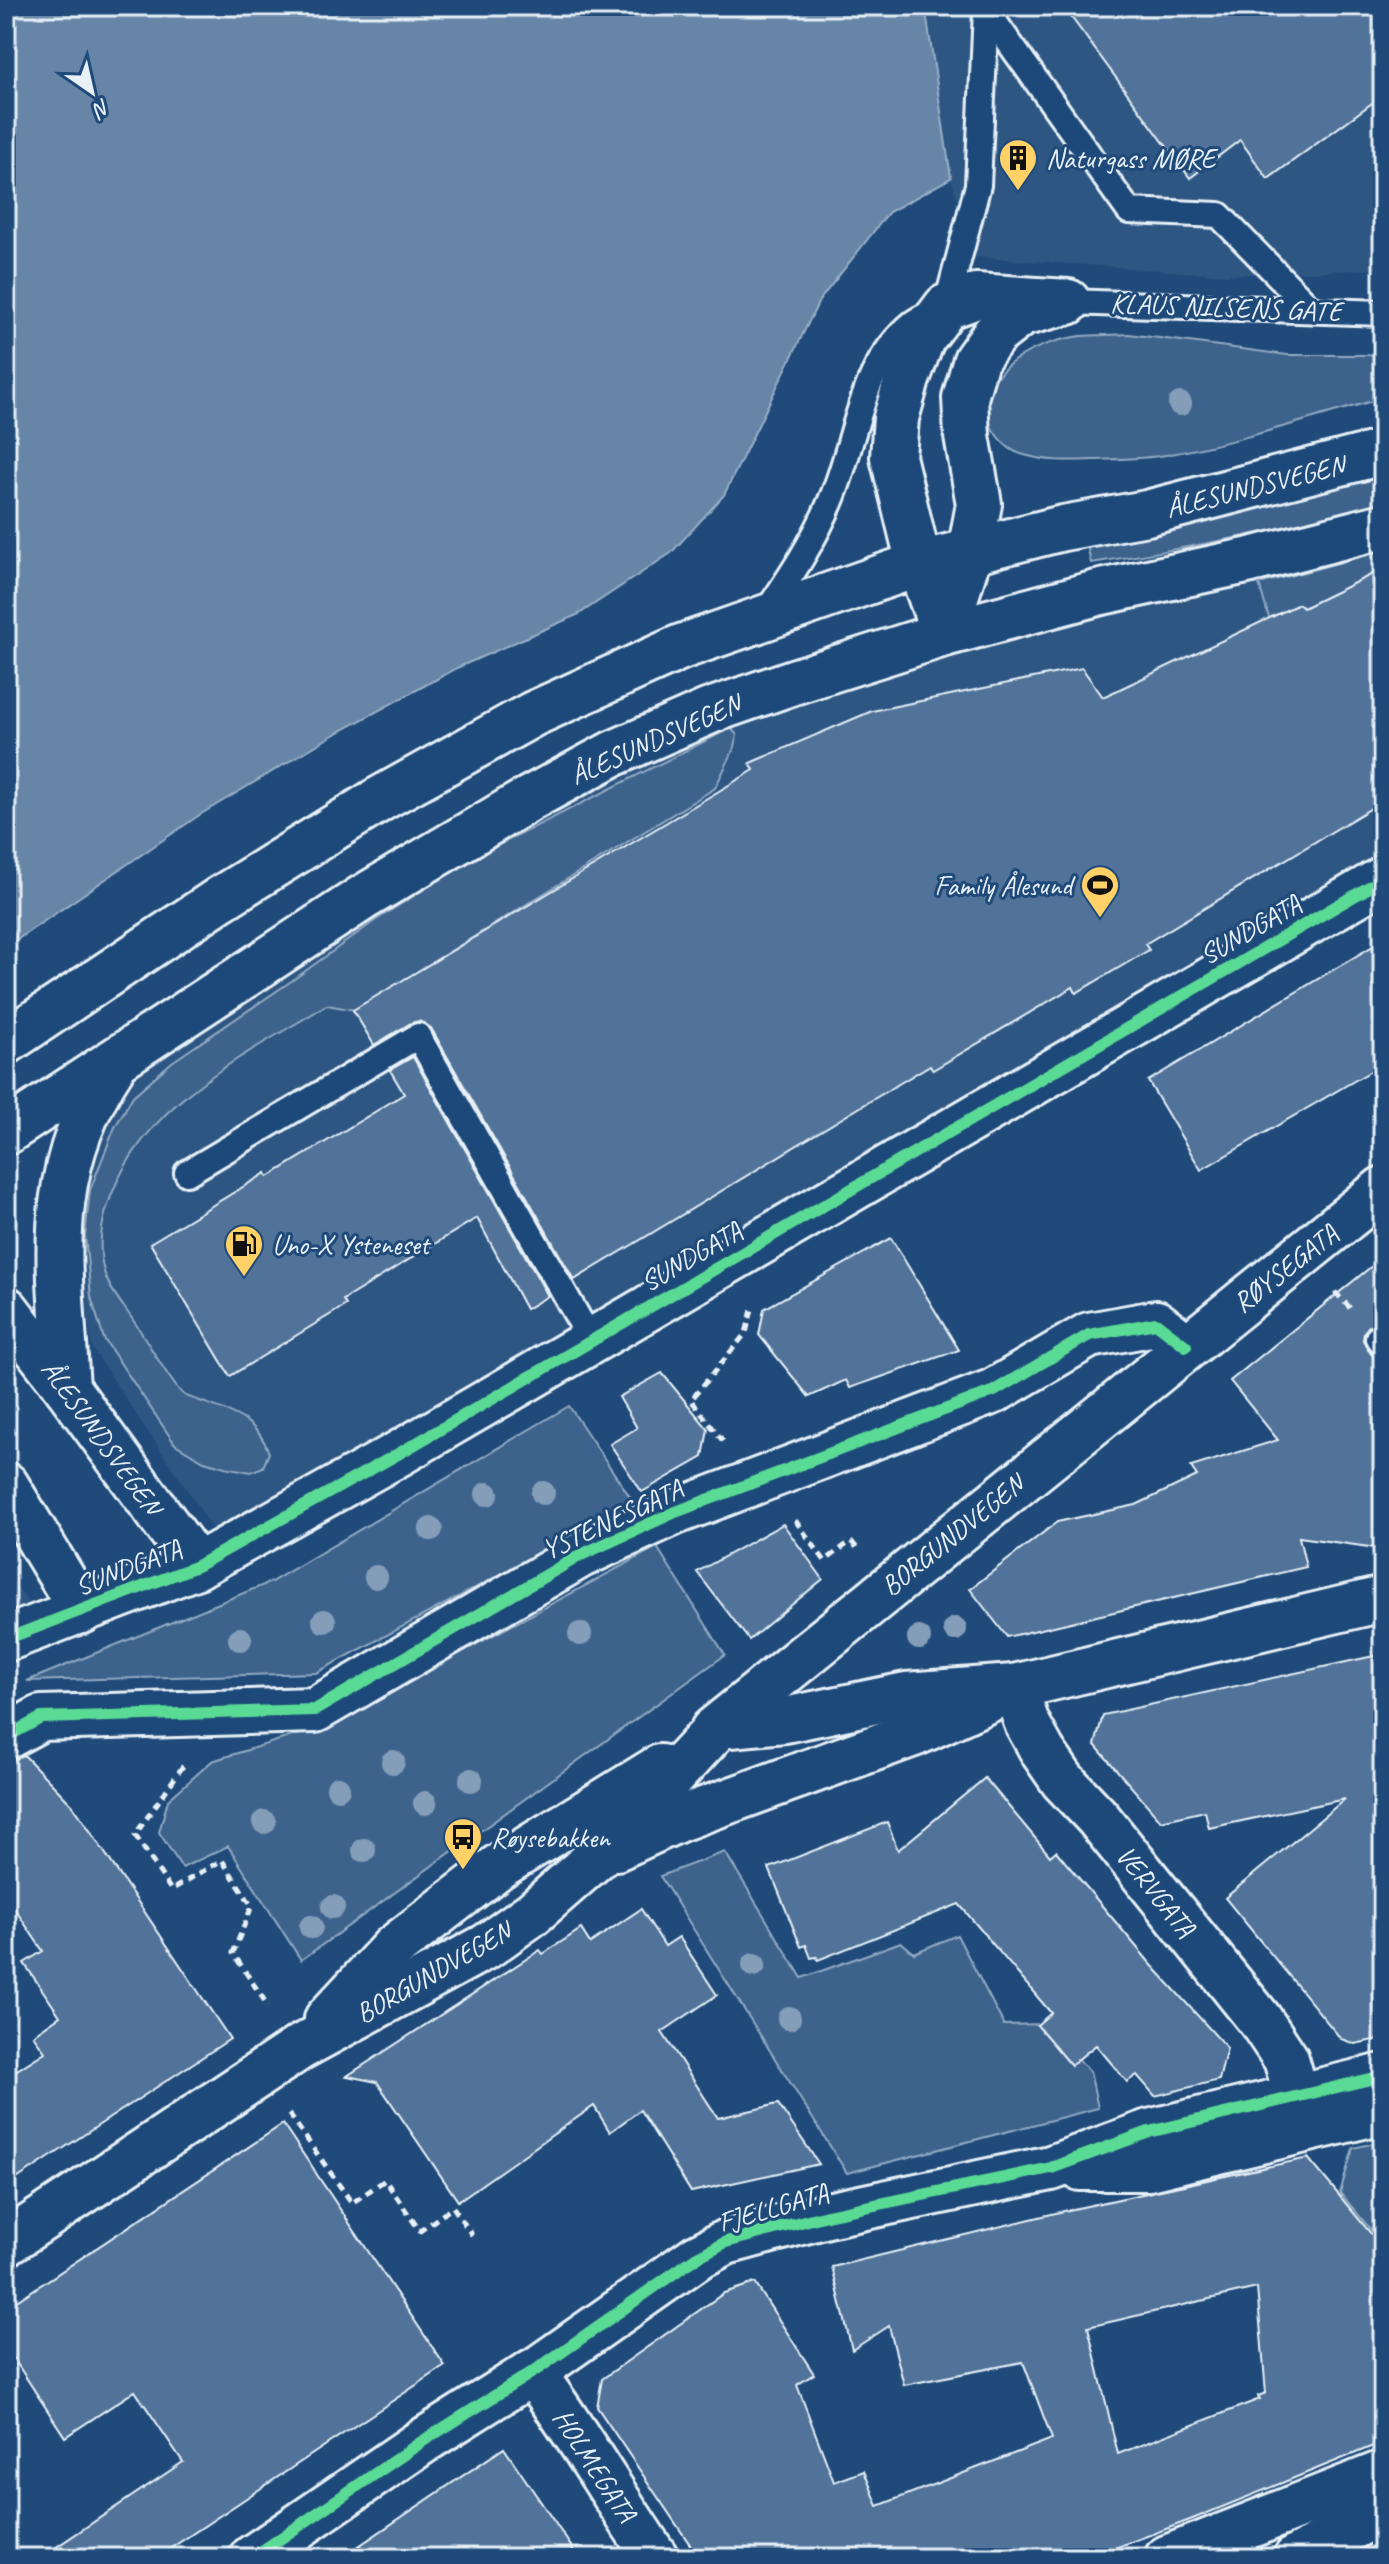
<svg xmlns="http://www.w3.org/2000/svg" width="1389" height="2564" viewBox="0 0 1389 2564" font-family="Caveat,sans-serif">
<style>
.built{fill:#2e5683}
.green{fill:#3c628c;stroke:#92aac2;stroke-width:2}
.water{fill:#6685a7;stroke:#9ab0c7;stroke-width:2}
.building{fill:#517399;stroke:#e8f1f8;stroke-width:2;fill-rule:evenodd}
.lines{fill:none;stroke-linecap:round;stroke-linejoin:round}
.lane-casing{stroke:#e8f1f8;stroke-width:30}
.street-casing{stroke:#e8f1f8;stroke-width:50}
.secondary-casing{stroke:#e8f1f8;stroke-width:50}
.highway-casing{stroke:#e8f1f8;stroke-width:50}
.path{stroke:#e8f1f8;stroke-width:5;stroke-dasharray:8 6;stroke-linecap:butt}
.lane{stroke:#1f4a7a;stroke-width:24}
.street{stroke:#1f4a7a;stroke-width:44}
.secondary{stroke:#1f4a7a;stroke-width:44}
.highway{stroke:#1f4a7a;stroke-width:44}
.cycleway-casing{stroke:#1f4a7a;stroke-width:17}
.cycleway{stroke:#5adb95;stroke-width:12}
.tree{fill:#849eb9}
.labels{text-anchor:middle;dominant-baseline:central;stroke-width:6;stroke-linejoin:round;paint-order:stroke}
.poi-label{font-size:28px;fill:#e8f1f8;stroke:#1f4a7a;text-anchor:start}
.street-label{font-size:28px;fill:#e8f1f8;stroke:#1f4a7a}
</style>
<rect width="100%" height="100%" fill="#1f4a7a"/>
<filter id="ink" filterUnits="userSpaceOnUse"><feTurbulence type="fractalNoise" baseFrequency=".0125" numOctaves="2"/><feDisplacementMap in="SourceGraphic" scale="16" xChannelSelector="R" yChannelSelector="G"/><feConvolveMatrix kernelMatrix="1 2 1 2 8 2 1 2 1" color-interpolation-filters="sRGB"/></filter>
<g filter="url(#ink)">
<!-- built -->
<g class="built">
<path d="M 925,6 L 1383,6 L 1383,269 L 1226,275 L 975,257 L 951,178 Z"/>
<path d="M 1383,538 L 1383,862 L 220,1539 L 92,1348 L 73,1215 L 121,1077 L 466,848 L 764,706 Z"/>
<path d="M 6,1572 L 33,1609 L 6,1627 Z"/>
</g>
<!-- green -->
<g class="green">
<path d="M 1129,334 L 1287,355 L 1383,355 L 1383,398 C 1311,418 1239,442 1166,455 C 1142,459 1117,459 1093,460 C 1069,461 1045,462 1021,454 C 1007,450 993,434 989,420 C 975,368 1041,341 1081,336 C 1096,335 1113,335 1129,334 Z"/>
<path d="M 1383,467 L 1383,504 C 1286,529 1190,548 1091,563 L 1087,545 Z"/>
<path d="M 1383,551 L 1383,569 L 1303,608 L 1299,604 L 1269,618 L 1259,584 Z"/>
<path d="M 731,728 L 737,735 L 735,747 L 715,788 L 355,1010 L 327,1005 C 239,1059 137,1105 106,1211 C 99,1234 98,1261 108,1282 C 115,1297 127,1310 135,1323 C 145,1337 172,1386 183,1394 C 186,1397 195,1399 200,1401 C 230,1412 258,1419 269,1453 L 263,1467 L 251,1472 L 225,1467 L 204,1461 L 175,1444 L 104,1339 L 91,1297 L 85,1236 L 90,1190 L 115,1127 L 133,1096 L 172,1062 L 290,982 L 376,920 L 471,859 Z"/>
<path d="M 569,1406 L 634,1503 L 316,1673 L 27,1681 L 271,1582 Z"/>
<path d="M 657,1547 L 725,1655 L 301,1960 L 228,1846 L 182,1868 L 159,1832 L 168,1800 L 212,1761 L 325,1726 Z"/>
<path d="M 725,1852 L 802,1978 L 901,1942 L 914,1953 L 957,1935 L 1004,2025 L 1044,2024 L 1090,2071 L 1098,2108 L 847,2173 L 660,1876 Z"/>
<path d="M 1383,2141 L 1383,2244 L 1340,2193 L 1353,2148 Z"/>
</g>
<!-- water -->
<path class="water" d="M 6,6 L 925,6 L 951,178 L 889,212 L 819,301 L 724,495 L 671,553 L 579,614 L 459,667 L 335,734 L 201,814 L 6,947 Z"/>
<!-- building -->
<g class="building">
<path d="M 1063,6 L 1383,6 L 1383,95 L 1268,179 L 1240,140 L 1190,178 Z"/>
<path d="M 1383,569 L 1383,801 L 1145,944 L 1149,950 L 1076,993 L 1073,987 L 933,1070 L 930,1065 L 574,1280 L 431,1028 L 419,1021 L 411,1023 L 374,1045 L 353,1010 L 754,770 L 750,763 L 872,711 L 1082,668 L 1103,697 L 1299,604 L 1303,608 Z"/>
<path d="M 1383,940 L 1383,1064 L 1201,1170 L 1148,1081 Z"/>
<path d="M 413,1057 L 548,1296 L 526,1309 L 477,1218 L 343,1300 L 346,1305 L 230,1376 L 150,1243 L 266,1173 L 268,1177 L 404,1094 L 390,1070 Z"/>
<path d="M 891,1238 L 959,1350 L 850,1388 L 846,1380 L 809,1397 L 759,1335 L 764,1309 Z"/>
<path d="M 1383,1257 L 1383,1324 L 1369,1326 L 1364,1332 L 1363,1340 L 1371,1354 L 1383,1359 L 1383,1549 L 1299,1537 L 1306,1567 L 1007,1637 L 970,1589 L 1057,1522 L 1136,1505 L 1197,1476 L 1191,1467 L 1278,1440 L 1230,1381 Z"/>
<path d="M 662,1373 L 708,1429 L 703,1457 L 642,1492 L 610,1444 L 637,1428 L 619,1397 Z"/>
<path d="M 783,1524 L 823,1579 L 749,1640 L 697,1572 Z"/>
<path d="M 1383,1654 L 1383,2038 L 1355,2044 L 1341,2039 L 1225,1898 L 1345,1799 L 1209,1828 L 1205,1811 L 1161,1821 L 1095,1745 L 1103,1715 Z"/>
<path d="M 24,1755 L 74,1807 L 230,2039 L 6,2186 L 6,2077 L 45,2052 L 33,2035 L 60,2016 L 24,1963 L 43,1951 L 6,1896 L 6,1762 Z"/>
<path d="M 985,1778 L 1050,1856 L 1056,1851 L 1150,1963 L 1227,2048 L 1219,2080 L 1155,2096 L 1137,2075 L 1127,2082 L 1096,2045 L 1071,2065 L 1037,2025 L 1051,2013 L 959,1904 L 818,1960 L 817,1957 L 811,1958 L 806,1945 L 801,1947 L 769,1868 L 887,1822 L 898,1850 Z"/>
<path d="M 641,1909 L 665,1946 L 679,1937 L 717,1995 L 662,2032 L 718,2118 L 778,2104 L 819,2164 L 691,2192 L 640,2110 L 610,2132 L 594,2106 L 458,2201 L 377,2082 L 347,2076 L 540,1950 L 543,1954 L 581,1929 L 590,1943 Z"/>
<path d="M 283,2124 L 445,2366 L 156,2558 L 40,2558 L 183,2462 L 135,2391 L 65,2437 L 6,2347 L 6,2308 Z"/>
<path d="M 1308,2158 L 1383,2248 L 1383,2442 L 1190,2520 L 1088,2558 L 699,2558 L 597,2407 L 602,2379 L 724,2293 L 755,2283 L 814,2374 L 797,2385 L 834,2482 L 864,2471 L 878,2506 L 1052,2439 L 1023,2362 L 904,2385 L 889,2326 L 852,2350 L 832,2267 L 1064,2211 ZM 1257,2288 L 1266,2393 L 1258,2396 L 1260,2399 L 1118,2454 L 1088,2327 Z"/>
<path d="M 504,2448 L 579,2558 L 341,2558 Z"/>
</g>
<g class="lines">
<defs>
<g id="lane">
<path d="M 987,6 L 986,10 L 1129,211 L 1219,215 L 1312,310"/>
<path d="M 1068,302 L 1383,313"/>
<path d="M 765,614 C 790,577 815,540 832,498 C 857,438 859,367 913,323 C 922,316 935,312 946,307 L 978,185 L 986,10"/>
<path d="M 187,1173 L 418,1036 L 592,1342"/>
<path d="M 1378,1338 L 1383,1344"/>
</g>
<g id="street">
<path d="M 944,634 L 919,564 L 893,457 L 896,418 L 907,379 L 922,339 L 946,307 L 976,296 L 1068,302"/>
<path d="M 944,634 L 970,552 L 979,504 L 967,436 L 965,398 L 976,360 L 994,335 L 1021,314 L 1059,304"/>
<path d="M 6,1309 L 67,1388 L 197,1566"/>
<path d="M 6,1485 L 82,1611"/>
<path d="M 6,1639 L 197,1566 L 398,1454 L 1383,879"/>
<path d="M 1014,1687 L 1027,1723 L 1043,1752 L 1063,1781 L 1098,1818 L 1260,2020 L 1286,2059 L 1297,2096"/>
<path d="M 6,1737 L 41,1718 L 315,1710 L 581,1555 L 673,1513 L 994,1391 L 1089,1335 L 1156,1323 L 1186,1346"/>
<path d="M 1080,2168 L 1148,2168 L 1383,2111"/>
<path d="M 532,2372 C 577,2431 614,2497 656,2558"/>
<path d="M 252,2558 L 423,2441 L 539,2368 L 697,2257 L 726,2242 L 827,2215 L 1051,2168 L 1149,2132 L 1383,2076"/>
<path d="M 1167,2558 L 1383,2473"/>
<path d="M 1296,2558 L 1358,2524 L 1383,2502"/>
</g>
<g id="secondary">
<path d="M 713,1730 L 1383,1189"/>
<path d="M 616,1848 L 679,1819 L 916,1733 L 990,1699"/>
<path d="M 327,2019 L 393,1948 L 498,1867 L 660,1767"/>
<path d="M 6,2243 L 299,2048 L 487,1946 L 533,1913 L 597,1857 L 719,1726 L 785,1720 L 906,1695 L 1014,1687 L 1383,1599"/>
</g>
<g id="highway">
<path d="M 6,1042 L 220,899 L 380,799 L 533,714 L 681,647 L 919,564 L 1063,528 L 1147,513 L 1383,452"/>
<path d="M 6,1132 L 364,897 L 529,799 L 612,754 L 710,711 L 793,682 L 944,634 L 1097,593 L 1251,560 L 1383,526"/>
<path d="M 67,1388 C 60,1267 41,1174 113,1066"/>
</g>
</defs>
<!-- lane casing -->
<use href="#lane" class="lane-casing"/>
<!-- street casing -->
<use href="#street" class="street-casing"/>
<!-- secondary casing -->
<use href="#secondary" class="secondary-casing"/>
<!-- highway casing -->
<use href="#highway" class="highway-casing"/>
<!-- path -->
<g class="path">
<path d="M 1335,1292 L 1350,1308"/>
<path d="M 723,1441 L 691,1400 L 746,1333 L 753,1306"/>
<path d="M 795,1520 L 825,1561 L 851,1541 L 858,1549"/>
<path d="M 183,1766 L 135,1835 L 171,1890 L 222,1860 L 252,1906 L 233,1953 L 268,2006"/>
<path d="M 289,2114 L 352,2203 L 385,2180 L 420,2231 L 453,2207 L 472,2235"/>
</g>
<!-- lane -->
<use href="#lane" class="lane"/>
<!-- street -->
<use href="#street" class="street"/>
<!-- secondary -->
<use href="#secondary" class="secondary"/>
<!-- highway -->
<use href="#highway" class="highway"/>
<defs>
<g id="cycleway">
<path d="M 6,1639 L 197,1566 L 398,1454 L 1383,879"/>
<path d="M 6,1737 L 41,1718 L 315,1710 L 581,1555 L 673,1513 L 994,1391 L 1089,1335 L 1156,1323 L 1186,1346"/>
<path d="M 252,2558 L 423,2441 L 539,2368 L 697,2257 L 726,2242 L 827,2215 L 1051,2168 L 1149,2132 L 1383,2076"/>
</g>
</defs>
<!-- cycleway casing -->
<use href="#cycleway" class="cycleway-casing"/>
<!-- cycleway -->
<use href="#cycleway" class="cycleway"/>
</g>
<!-- trees -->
<g class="tree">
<circle cx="1180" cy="404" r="12"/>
<circle cx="543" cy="1493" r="12"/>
<circle cx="487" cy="1494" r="12"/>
<circle cx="431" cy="1529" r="12"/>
<circle cx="376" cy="1577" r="12"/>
<circle cx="324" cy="1621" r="12"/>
<circle cx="955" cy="1629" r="12"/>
<circle cx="580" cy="1634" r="12"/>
<circle cx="919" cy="1638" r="12"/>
<circle cx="240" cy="1639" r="12"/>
<circle cx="393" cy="1762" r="12"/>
<circle cx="471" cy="1780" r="12"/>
<circle cx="338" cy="1788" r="12"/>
<circle cx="425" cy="1803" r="12"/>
<circle cx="264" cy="1822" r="12"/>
<circle cx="364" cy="1850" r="12"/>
<circle cx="333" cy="1907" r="12"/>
<circle cx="311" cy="1927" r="12"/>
<circle cx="754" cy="1965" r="12"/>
<circle cx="789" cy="2018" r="12"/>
</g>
</g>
<!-- icons -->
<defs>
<symbol id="building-pin" viewBox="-11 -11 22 30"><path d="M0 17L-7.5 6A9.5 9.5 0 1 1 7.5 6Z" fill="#ffd166" stroke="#1f4a7a"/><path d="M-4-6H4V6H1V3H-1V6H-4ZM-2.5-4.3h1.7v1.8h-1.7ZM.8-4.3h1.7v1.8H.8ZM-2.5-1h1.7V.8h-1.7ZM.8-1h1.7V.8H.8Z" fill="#111"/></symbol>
<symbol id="stadium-pin" viewBox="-11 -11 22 30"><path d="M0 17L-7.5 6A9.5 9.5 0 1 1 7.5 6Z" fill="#ffd166" stroke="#1f4a7a"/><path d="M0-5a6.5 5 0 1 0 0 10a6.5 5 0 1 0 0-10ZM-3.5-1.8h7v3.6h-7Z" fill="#111"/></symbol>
<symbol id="fuel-pin" viewBox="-11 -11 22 30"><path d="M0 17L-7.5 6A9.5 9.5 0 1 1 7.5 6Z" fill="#ffd166" stroke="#1f4a7a"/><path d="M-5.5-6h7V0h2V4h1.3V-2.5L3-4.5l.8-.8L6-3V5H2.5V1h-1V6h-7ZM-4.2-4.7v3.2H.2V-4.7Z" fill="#111"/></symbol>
<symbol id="bus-pin" viewBox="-11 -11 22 30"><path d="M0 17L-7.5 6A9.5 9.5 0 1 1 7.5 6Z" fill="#ffd166" stroke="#1f4a7a"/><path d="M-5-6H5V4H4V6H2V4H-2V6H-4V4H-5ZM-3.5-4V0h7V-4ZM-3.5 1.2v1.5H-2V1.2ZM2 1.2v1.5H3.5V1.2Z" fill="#111"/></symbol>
</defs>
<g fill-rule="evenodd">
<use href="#building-pin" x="996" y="136" width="44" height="60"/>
<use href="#stadium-pin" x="1078" y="863" width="44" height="60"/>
<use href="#fuel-pin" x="222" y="1222" width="44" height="60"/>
<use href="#bus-pin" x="441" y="1815" width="44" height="60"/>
</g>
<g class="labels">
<!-- poi labels -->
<g class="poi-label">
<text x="1046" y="158">Naturgass MØRE</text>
<text x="1072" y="885" text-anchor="end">Family Ålesund</text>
<text x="272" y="1244">Uno-X Ysteneset</text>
<text x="491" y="1837">Røysebakken</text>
</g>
<!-- street labels -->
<g class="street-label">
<text transform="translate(1226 307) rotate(2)">KLAUS NILSENS GATE</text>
<text transform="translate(1255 486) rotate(-14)">ÅLESUNDSVEGEN</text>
<text transform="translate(655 739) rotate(-24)">ÅLESUNDSVEGEN</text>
<text transform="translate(1250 929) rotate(-30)">SUNDGATA</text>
<text transform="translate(691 1256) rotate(-30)">SUNDGATA</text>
<text transform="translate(1285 1268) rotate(-38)">RØYSEGATA</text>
<text transform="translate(102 1437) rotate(54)">ÅLESUNDSVEGEN</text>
<text transform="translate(612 1519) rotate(-25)">YSTENESGATA</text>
<text transform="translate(952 1535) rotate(-39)">BORGUNDVEGEN</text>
<text transform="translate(128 1567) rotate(-21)">SUNDGATA</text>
<text transform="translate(1156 1891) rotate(51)">VERVGATA</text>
<text transform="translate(433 1972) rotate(-30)">BORGUNDVEGEN</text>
<text transform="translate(773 2207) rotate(-16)">FJELLGATA</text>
<text transform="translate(595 2465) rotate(57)">HOLMEGATA</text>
</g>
</g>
<!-- margin -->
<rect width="1389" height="2564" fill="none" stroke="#1f4a7a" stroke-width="32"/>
<rect x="16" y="16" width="1357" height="2532" fill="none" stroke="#e8f1f8" stroke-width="3" filter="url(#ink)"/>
<!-- north arrow -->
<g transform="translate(92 92) rotate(146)" stroke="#1f4a7a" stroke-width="6" paint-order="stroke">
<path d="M0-6L14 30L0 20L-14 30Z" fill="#e8f1f8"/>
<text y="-12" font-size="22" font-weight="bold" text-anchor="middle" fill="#e8f1f8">N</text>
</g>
</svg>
